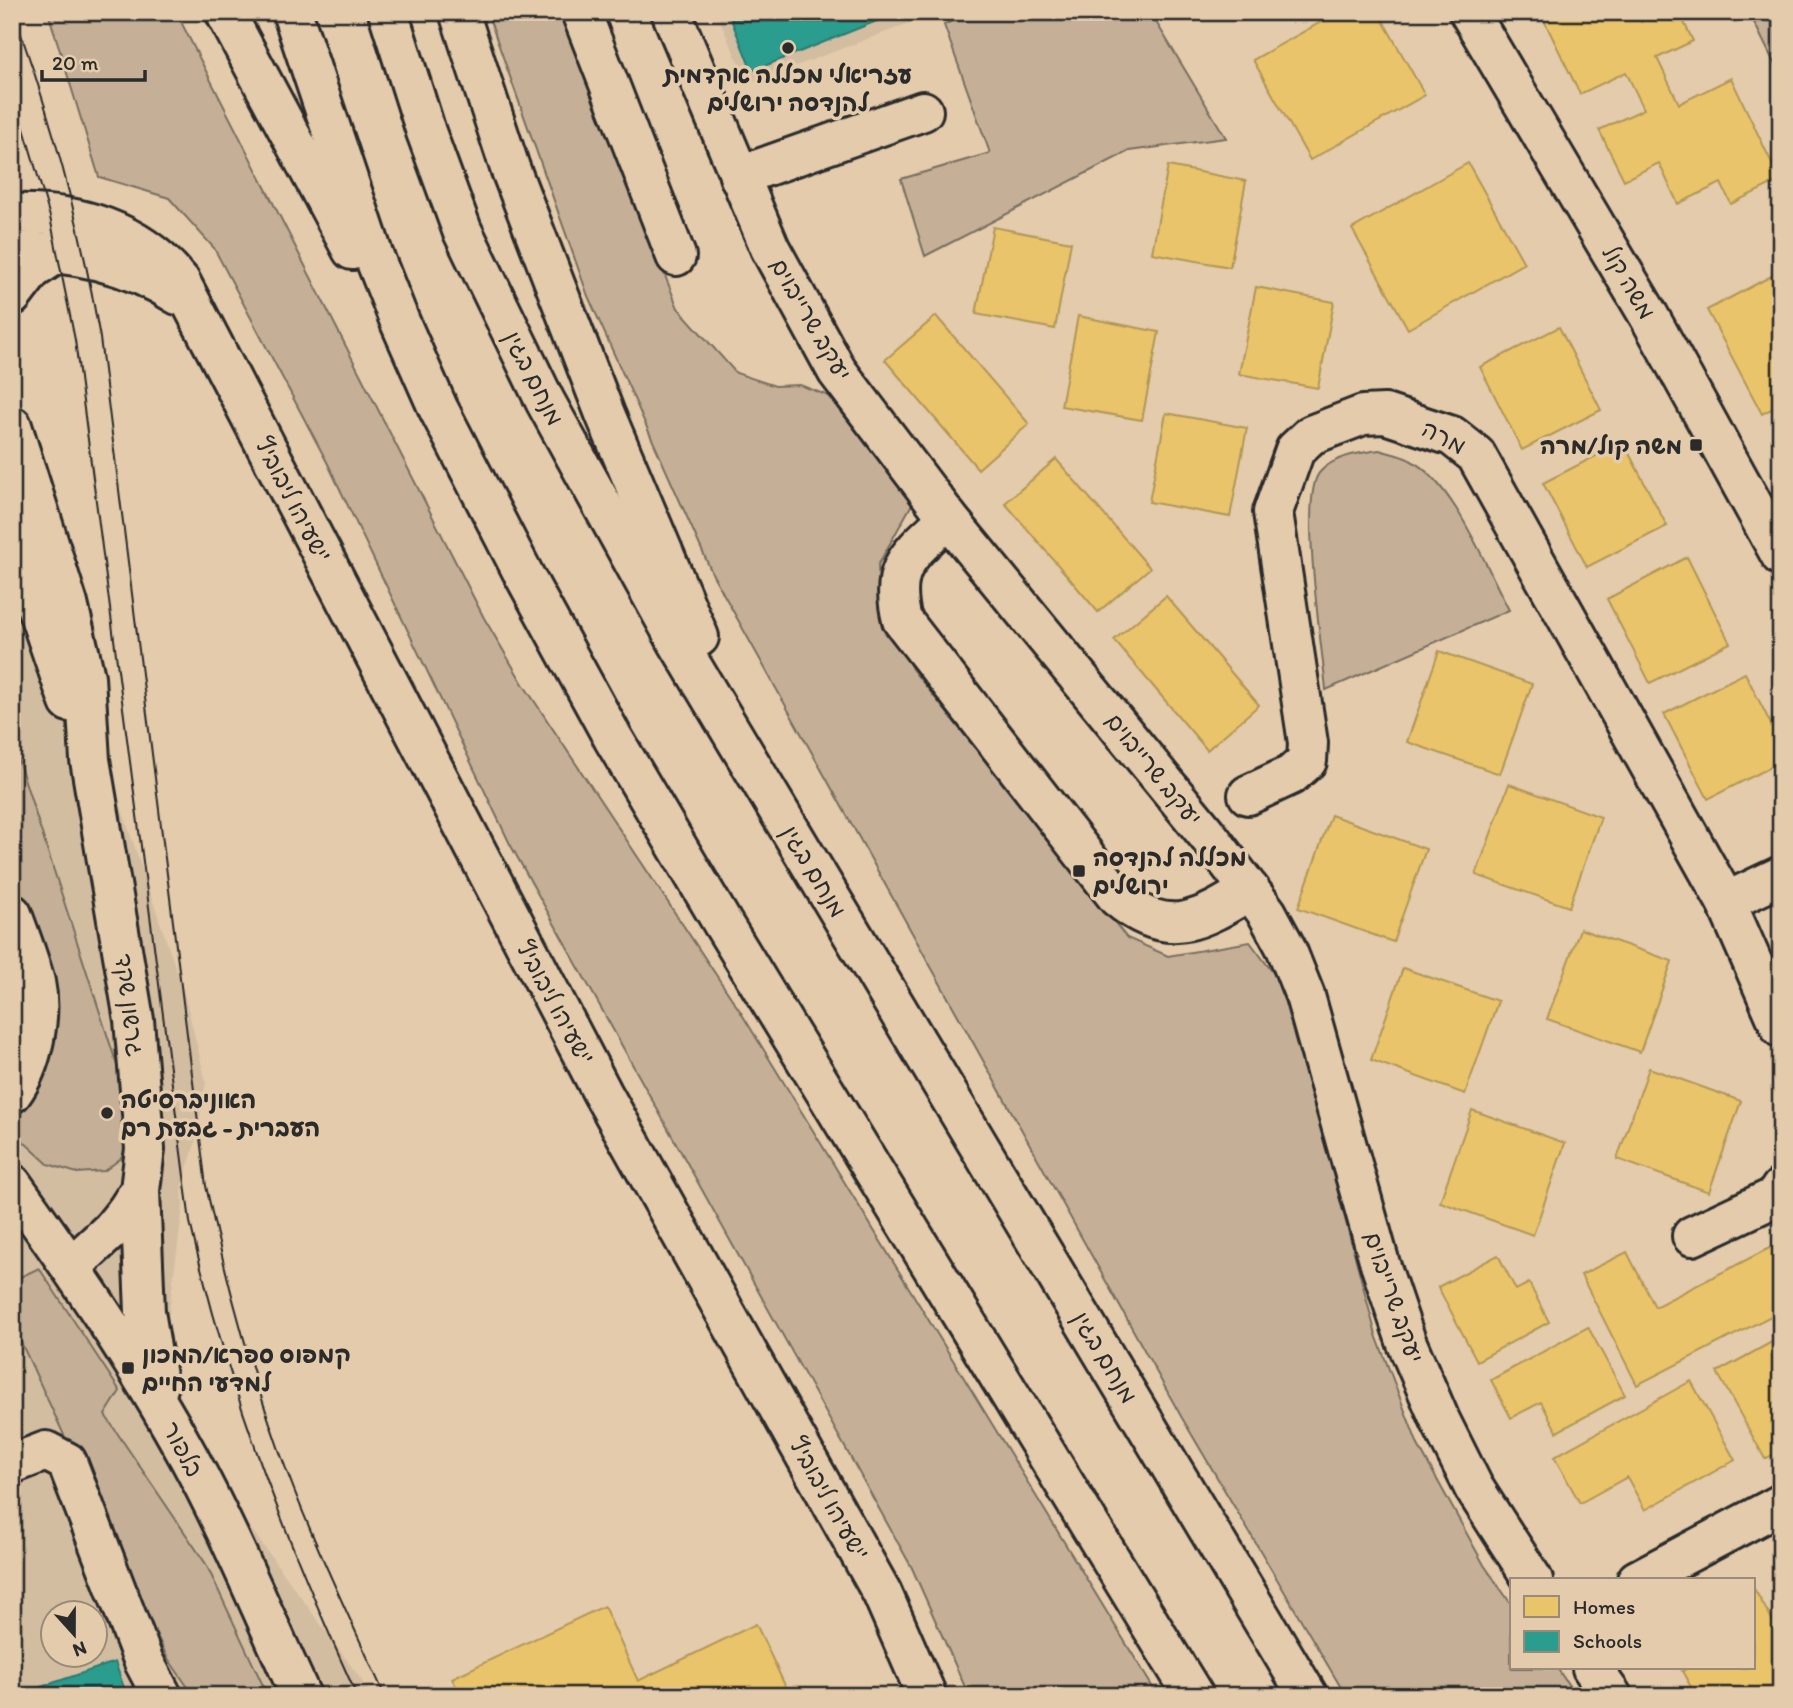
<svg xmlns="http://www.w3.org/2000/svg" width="1793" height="1708" viewBox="0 0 1793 1708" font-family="Itim,'Playpen Sans Hebrew',sans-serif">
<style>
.built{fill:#d3bda1;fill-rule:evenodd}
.green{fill:#c5b097;stroke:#786e61;stroke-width:2}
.homes{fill:#e9c46a;stroke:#b09657;stroke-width:2}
.schools{fill:#2a9d8f;stroke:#2a7b71;stroke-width:2}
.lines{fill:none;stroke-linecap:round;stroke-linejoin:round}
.minor-casing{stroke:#2b2b2b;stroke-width:44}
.highway-casing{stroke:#2b2b2b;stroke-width:44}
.minor{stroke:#e3cbac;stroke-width:38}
.highway{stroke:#e3cbac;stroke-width:38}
.tram{stroke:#2b2b2b;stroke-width:2}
.poi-dot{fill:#2b2b2b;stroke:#e3cbac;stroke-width:2.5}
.labels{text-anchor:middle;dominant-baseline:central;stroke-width:7;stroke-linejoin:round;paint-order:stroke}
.poi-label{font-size:24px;font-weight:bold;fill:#2b2b2b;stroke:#e3cbac;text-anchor:start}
.street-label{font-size:24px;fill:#2b2b2b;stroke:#e3cbac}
</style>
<rect width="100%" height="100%" fill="#e3cbac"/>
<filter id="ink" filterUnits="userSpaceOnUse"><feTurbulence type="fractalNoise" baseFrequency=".0143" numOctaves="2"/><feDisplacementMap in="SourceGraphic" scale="14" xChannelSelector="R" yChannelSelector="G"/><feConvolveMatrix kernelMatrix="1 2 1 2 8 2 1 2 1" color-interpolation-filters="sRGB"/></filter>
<g filter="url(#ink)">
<!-- built -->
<g class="built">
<path d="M 716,12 L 939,12 L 748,84 Z"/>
<path d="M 12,484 L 184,993 L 206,1082 L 195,1144 L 182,1185 L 183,1207 L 157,1400 L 373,1696 L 12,1696 ZM 52,1614 L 94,1614 L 94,1656 L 52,1656 Z"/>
</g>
<!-- green -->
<g class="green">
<path d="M 48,12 L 176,12 L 484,618 L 523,684 L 740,1011 L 1158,1696 L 969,1696 L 912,1568 L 510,844 L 327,462 L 214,248 L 169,198 L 99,177 Z"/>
<path d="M 487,12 L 559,12 L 678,308 L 736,373 L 775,386 L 800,385 L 829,396 L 912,504 L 878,565 L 880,606 L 912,669 L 1127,938 L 1168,956 L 1250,942 L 1283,986 L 1376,1335 L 1418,1445 L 1484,1565 L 1511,1604 L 1511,1668 L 1557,1668 L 1576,1696 L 1346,1696 L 1182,1418 L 713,575 L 588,296 Z"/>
<path d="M 968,12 L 1150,12 L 1226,138 L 1129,151 L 925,256 L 901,179 L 990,153 L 944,25 Z"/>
<path d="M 1749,12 L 1781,12 L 1781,77 Z"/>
<path d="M 1379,450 C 1389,453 1401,455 1410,460 C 1454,483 1486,567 1509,610 L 1326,690 C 1323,653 1298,495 1320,472 C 1334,456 1359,453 1379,450 Z"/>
<path d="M 12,741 L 125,1090 L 132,1139 L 120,1159 L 104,1171 L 77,1173 L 48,1164 L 23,1141 L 18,1123 L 34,1069 L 45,973 L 12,871 Z"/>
<path d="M 39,1268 L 120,1391 L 105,1415 L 206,1564 L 268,1696 L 194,1696 L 167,1657 L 12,1323 L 12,1281 Z"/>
</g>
<!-- homes -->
<g class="homes">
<path d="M 1339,12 L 1378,12 L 1425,95 L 1310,160 L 1253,60 Z"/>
<path d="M 1540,12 L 1636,12 L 1641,22 L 1660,12 L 1679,12 L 1693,41 L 1657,58 L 1679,104 L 1731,78 L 1780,180 L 1731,204 L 1721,183 L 1678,204 L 1659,163 L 1624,180 L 1599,130 L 1644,109 L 1626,72 L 1580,94 Z"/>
<path d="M 1468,163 L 1524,263 L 1408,329 L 1352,229 Z"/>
<path d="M 1168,166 L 1246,181 L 1230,267 L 1152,253 Z"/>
<path d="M 993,227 L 1071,242 L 1055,329 L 976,314 Z"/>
<path d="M 1781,271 L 1781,404 L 1762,414 L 1707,310 Z"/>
<path d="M 1256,287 L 1334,302 L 1318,388 L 1239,374 Z"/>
<path d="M 936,316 L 1029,424 L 978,469 L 885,360 Z"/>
<path d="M 1078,316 L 1159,332 L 1142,420 L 1061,406 Z"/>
<path d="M 1559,327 L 1601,410 L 1522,450 L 1480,367 Z"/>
<path d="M 1166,413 L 1247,428 L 1230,517 L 1149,502 Z"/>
<path d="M 1623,442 L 1667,526 L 1587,567 L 1543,483 Z"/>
<path d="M 1056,459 L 1150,568 L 1098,612 L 1005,503 Z"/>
<path d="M 1687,557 L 1730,643 L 1650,683 L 1607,599 Z"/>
<path d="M 1166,596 L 1259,705 L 1207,750 L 1114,640 Z"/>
<path d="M 1439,651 L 1532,684 L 1500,774 L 1407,742 Z"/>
<path d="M 1745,673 L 1781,744 L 1781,762 L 1708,799 L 1664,714 Z"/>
<path d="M 1509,784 L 1601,817 L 1569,907 L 1476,875 Z"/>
<path d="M 1331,815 L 1426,849 L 1393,942 L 1298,908 Z"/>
<path d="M 1580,929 L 1672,961 L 1640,1052 L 1547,1019 Z"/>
<path d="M 1403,968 L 1498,1001 L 1465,1094 L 1371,1060 Z"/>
<path d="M 1649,1068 L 1741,1101 L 1709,1192 L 1617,1159 Z"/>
<path d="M 1472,1110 L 1565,1143 L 1533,1235 L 1440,1202 Z"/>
<path d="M 1781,1242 L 1781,1311 L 1637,1385 L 1581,1275 L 1627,1252 L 1655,1307 Z"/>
<path d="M 1498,1255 L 1516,1290 L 1529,1283 L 1549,1322 L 1477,1361 L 1438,1287 Z"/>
<path d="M 1588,1327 L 1625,1395 L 1557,1432 L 1541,1402 L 1511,1418 L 1491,1380 Z"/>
<path d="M 1781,1337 L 1781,1450 L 1765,1459 L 1717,1372 Z"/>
<path d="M 1691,1381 L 1735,1460 L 1645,1510 L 1627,1477 L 1580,1503 L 1554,1457 Z"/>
<path d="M 1753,1587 L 1781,1635 L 1781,1685 L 1762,1696 L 1696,1696 L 1682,1671 L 1688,1668 L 1753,1668 Z"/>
<path d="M 604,1606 L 638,1681 L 756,1624 L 790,1696 L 460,1696 L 452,1678 Z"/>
</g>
<!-- schools -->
<g class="schools">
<path d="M 728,12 L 899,12 L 752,71 Z"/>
<path d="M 115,1662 L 127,1696 L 14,1696 Z"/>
</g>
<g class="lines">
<defs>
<g id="minor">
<path d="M 581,12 L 676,256"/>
<path d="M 671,12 L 770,248 L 837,371 L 948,518 L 1210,838 L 1267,913 L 1286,948 L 1305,996 L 1380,1264 L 1406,1341 L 1440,1420 L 1474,1488 L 1533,1580"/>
<path d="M 1469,12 L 1649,316 L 1781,556"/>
<path d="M 739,176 L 923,111"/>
<path d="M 12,214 C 77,212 138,230 180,281 L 603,1094 L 882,1593 L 927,1696"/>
<path d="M 12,251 C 72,251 127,262 178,295"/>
<path d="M 12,296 L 32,270 L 59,252"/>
<path d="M 12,426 L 68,604 L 85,677 L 90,760 L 134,1020 L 145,1149 L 140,1190 L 127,1210 L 111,1230 L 71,1267"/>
<path d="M 948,518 C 912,553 888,565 902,620 L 1118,898 C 1168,940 1200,921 1250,890"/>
<path d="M 12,535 L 69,702"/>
<path d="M 1248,795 L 1291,775 L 1307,761 L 1308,743 L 1273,512 L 1295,450 L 1311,435 L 1363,415 L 1385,414 L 1452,436 L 1476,455 L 1726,902 L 1781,1028"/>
<path d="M 1726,902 L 1781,876"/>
<path d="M 12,914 C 20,936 29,959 35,982 C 42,1015 33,1065 12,1093"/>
<path d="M 12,1184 C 75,1272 136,1361 188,1456 C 230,1533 264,1616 301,1696"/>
<path d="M 140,1190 L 145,1312 L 158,1388"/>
<path d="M 1692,1236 L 1775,1197 L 1781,1188"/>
<path d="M 12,1464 L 46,1451 L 67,1462 L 144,1662 L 162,1696"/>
<path d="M 1637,1580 L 1781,1504"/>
<path d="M 1592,1668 L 1612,1696"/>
</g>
<g id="highway">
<path d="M 225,12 L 352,250"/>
<path d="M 292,12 L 373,254 L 400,322 L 438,408 L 524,575 L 613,738 L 723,924 L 1194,1696"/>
<path d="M 388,12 L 426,132 L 462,230 L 545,401 L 677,641 L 1308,1696"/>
<path d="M 459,12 L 510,168 L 605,414 L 699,637"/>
</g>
</defs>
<!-- minor casing -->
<use href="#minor" class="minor-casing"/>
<!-- highway casing -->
<use href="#highway" class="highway-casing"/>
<!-- minor -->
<use href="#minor" class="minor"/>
<!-- highway -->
<use href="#highway" class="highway"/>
<!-- tram -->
<g class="tram">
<path d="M 13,12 C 52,118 81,227 100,338 L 206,1186 C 225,1275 248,1361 278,1447 C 308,1532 348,1614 385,1696"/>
<path d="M 12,88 L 50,217 L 75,340 L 190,1222 C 228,1391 285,1538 357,1696"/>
</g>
</g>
</g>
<!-- markers -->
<g class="poi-dot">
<circle cx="788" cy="48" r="7"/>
<rect x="1689" y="438" width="14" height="14" rx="3.5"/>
<rect x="1072" y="864" width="14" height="14" rx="3.5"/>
<circle cx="107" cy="1113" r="7"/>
<rect x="121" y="1361" width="14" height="14" rx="3.5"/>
</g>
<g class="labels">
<!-- poi labels -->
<g class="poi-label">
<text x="788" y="74" text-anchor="middle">עזריאלי מכללה אקדמית<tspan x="788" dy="28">להנדסה ירושלים</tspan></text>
<text x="1682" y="445" text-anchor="end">משה קול/מרה</text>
<text x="1093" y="857">מכללה להנדסה<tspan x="1093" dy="28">ירושלים</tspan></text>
<text x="121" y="1099">האוניברסיטה<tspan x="121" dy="28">העברית - גבעת רם</tspan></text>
<text x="142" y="1354">קמפוס ספרא/המכון<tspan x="142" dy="28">למדעי החיים</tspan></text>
</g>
<!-- street labels -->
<g class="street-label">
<text transform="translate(1629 282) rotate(60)">משה קול</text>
<text transform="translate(811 319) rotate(60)">יעקב שרייבוים</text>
<text transform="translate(534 378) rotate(63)">מנחם בגין</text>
<text transform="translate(1444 437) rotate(28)">מרה</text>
<text transform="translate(293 499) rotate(63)">ישעיהו ליבוביץ'</text>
<text transform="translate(1154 769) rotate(51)">יעקב שרייבוים</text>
<text transform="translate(814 871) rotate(59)">מנחם בגין</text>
<text transform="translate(555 1002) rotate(62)">ישעיהו ליבוביץ'</text>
<text transform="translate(130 1005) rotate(83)">גרשון שקד</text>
<text transform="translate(1394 1297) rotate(71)">יעקב שרייבוים</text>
<text transform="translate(1105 1357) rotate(59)">מנחם בגין</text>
<text transform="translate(183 1449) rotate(62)">בלפור</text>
<text transform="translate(829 1498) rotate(61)">ישעיהו ליבוביץ'</text>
</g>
</g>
<!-- margin -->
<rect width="1793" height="1708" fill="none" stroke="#e3cbac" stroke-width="42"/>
<rect x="21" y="21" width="1751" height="1666" fill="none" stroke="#2b2b2b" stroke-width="2.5" filter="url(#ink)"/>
<!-- legend -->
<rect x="1510" y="1578" width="245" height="91" fill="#e3cbac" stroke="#998b78" stroke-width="2"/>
<rect x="1524" y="1596" width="35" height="21" fill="#e9c46a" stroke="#998b78" stroke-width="2"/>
<text x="1573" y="1614" font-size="21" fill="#2b2b2b">Homes</text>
<rect x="1524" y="1631" width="35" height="21" fill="#2a9d8f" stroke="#998b78" stroke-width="2"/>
<text x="1573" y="1648" font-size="21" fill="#2b2b2b">Schools</text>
<!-- north arrow -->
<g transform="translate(74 1634) rotate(159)"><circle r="33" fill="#e3cbac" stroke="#998b78" stroke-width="2"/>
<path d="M0-5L12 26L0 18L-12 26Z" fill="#2b2b2b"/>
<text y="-10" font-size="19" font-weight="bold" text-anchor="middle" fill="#2b2b2b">N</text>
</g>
<!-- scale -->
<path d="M42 70v10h103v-10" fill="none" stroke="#2b2b2b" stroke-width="3.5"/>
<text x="52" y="70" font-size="21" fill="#2b2b2b" stroke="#e3cbac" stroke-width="5" paint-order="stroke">20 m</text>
</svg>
